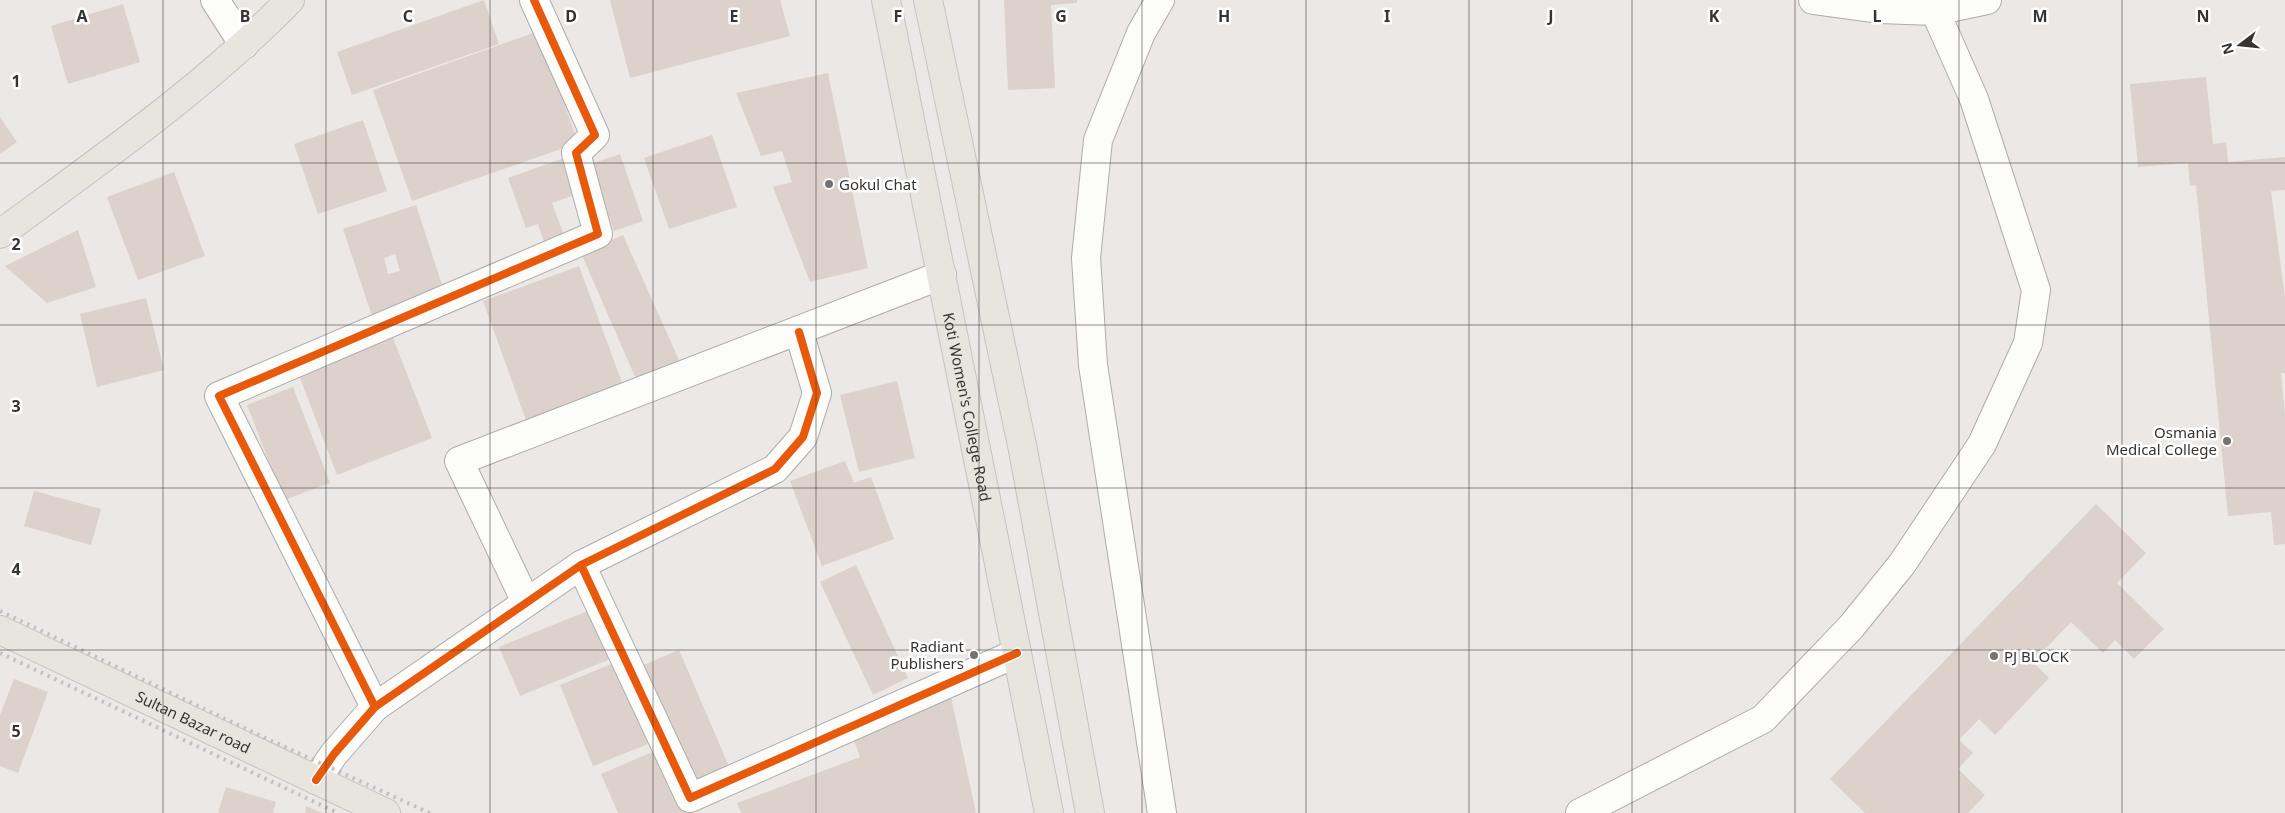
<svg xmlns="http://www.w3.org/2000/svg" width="2285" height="813" viewBox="0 0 2285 813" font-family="'Noto Sans',sans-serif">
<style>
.building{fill:#ddd1cb;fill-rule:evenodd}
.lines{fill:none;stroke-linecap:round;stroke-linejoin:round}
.minor-casing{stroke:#aeacab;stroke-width:30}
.major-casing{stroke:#c4c3c2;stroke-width:30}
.minor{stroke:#fcfcfb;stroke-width:28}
.major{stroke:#e8e5de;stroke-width:28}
.rail{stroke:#c2c2c1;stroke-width:4;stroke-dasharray:2.5 5;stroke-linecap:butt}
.cycleway-casing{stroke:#fff;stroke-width:11}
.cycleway{stroke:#e8590c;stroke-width:8}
.grid{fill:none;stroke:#363433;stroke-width:1;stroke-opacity:0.55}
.poi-dot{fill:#757372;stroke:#fff;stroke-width:2}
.labels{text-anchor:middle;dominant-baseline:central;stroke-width:5;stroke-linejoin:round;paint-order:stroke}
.poi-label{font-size:15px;fill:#363433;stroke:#fff;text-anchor:start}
.street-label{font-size:15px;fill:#363433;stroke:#fff}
.grid-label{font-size:16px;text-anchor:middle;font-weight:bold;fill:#363433;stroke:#fff;stroke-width:5;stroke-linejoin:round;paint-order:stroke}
</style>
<rect width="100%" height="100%" fill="#ebe8e6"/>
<!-- building -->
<g class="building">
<path d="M 484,0 L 499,44 L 352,95 L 337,52 Z"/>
<path d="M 610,0 L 780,0 L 790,36 L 630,78 Z"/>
<path d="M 1004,0 L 1077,0 L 1077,3 L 1051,5 L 1055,88 L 1008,90 Z"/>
<path d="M 123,4 L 140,62 L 68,84 L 51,26 Z"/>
<path d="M 539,31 L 578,143 L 412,201 L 373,90 Z"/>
<path d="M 828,73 L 868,268 L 810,282 L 773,187 L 792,182 L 782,151 L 761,156 L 736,93 Z"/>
<path d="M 2206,77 L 2213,144 L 2226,142 L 2228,162 L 2285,157 L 2285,190 L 2271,191 L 2285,298 L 2285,373 L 2281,373 L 2285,414 L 2285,544 L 2274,545 L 2271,512 L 2228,516 L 2196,185 L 2190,186 L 2188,163 L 2138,167 L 2130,84 Z"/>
<path d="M 0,117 L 17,142 L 0,154 Z"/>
<path d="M 363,120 L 387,191 L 318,214 L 294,144 Z"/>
<path d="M 712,135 L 737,207 L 669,229 L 644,158 Z"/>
<path d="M 620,154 L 643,221 L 614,231 L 591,164 Z"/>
<path d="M 567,157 L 580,193 L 552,203 L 566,241 L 546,248 L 538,224 L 526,228 L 508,178 Z"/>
<path d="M 174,172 L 205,256 L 138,280 L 107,197 Z"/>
<path d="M 416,205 L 446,297 L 374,322 L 343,229 ZM 395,254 L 400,271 L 388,274 L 384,258 Z"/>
<path d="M 78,230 L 96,287 L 47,303 L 5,266 Z"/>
<path d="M 623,235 L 679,360 L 636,379 L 581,253 Z"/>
<path d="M 579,266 L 624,388 L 527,423 L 483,301 Z"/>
<path d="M 146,298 L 164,370 L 97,387 L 80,314 Z"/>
<path d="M 391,333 L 432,438 L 337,475 L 297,370 Z"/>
<path d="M 897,381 L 915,458 L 859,472 L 840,395 Z"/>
<path d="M 293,387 L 330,483 L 284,500 L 247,405 Z"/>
<path d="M 845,461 L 854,483 L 871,477 L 894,539 L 822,566 L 790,481 Z"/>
<path d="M 34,491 L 101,509 L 91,545 L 24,526 Z"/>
<path d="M 2096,504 L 2146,553 L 2117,583 L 2164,629 L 2134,659 L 2115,640 L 2103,653 L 2071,622 L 2033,662 L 2049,678 L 1995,735 L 1979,719 L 1959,740 L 1973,753 L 1958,769 L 1985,795 L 1968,813 L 1865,813 L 1830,779 Z"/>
<path d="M 856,565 L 908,678 L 873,695 L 820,582 Z"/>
<path d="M 590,610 L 610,659 L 520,696 L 499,647 Z"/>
<path d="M 679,650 L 731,771 L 693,788 L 639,667 Z"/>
<path d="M 614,663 L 648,744 L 593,766 L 560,685 Z"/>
<path d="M 14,679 L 48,692 L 18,773 L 0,766 L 0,715 Z"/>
<path d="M 951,697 L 976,813 L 741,813 L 737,803 L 860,757 L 852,735 Z"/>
<path d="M 657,750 L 684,813 L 618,813 L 601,774 Z"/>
<path d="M 226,787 L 276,802 L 273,813 L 218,813 Z"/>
<path d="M 306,806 L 322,813 L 305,813 Z"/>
</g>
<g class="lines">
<defs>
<g id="minor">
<path d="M 215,0 L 244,45"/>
<path d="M 1160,0 L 1141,33 L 1098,140 L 1086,258 L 1093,365 L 1162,813"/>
<path d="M 1936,0 L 1935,11 L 1987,0"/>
<path d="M 581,565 L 775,469 L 803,437 L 817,393 L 799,332"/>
<path d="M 526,602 L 459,461 L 942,275"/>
<path d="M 375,707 L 219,396 L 598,234 L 576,153 L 595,135 L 534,0"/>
<path d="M 316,780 L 334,754 L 375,707 L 581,565 L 690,798 L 1017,653"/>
<path d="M 1580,813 L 1763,719 L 1851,627 L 1902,564 L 1982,444 L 2028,343 L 2036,290 L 1974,99 L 1935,11 L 1879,9 L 1813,0"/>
</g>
<g id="major">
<path id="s1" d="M 886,0 L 1049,813"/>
<path d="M 928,0 L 1023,450 L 1090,813"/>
<path d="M 0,234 C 99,161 204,88 290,0"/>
<path id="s2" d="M 0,630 L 386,813"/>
</g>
</defs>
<!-- minor casing -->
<use href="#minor" class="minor-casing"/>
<!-- major casing -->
<use href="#major" class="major-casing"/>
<!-- minor -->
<use href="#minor" class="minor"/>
<!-- major -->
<use href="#major" class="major"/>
<!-- rail -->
<g class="rail">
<path d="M 0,611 L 263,737 L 430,813"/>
<path d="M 0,653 L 338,813"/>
</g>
<defs>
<g id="cycleway">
<path d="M 581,565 L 775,469 L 803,437 L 817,393 L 799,332"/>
<path d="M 375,707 L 219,396 L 598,234 L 576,153 L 595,135 L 534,0"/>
<path d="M 316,780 L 334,754 L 375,707 L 581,565 L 690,798 L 1017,653"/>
</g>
</defs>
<!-- cycleway casing -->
<use href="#cycleway" class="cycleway-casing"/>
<!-- cycleway -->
<use href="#cycleway" class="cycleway"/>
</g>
<!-- grid -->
<path class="grid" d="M 163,0 L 163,813M 326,0 L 326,813M 490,0 L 490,813M 653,0 L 653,813M 816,0 L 816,813M 979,0 L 979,813M 1142,0 L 1142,813M 1306,0 L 1306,813M 1469,0 L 1469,813M 1632,0 L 1632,813M 1795,0 L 1795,813M 1959,0 L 1959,813M 2122,0 L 2122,813M 0,163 L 2285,163M 0,325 L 2285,325M 0,488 L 2285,488M 0,650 L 2285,650"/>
<!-- markers -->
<g class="poi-dot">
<circle cx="829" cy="184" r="5"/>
<circle cx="2227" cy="441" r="5"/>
<circle cx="974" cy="655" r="5"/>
<circle cx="1994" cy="656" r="5"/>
</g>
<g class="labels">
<!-- poi labels -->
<g class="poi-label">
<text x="839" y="184">Gokul Chat</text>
<text x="2217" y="432" text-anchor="end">Osmania<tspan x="2217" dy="17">Medical College</tspan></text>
<text x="964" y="646" text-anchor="end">Radiant<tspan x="964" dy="17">Publishers</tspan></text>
<text x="2004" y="656">PJ BLOCK</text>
</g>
<!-- street labels -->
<g class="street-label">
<text stroke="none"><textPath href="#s1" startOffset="415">Koti Women's College Road</textPath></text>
<text stroke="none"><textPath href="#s2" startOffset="214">Sultan Bazar road</textPath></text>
</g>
</g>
<g class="grid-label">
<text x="82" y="22">A</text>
<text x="245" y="22">B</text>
<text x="408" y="22">C</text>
<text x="571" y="22">D</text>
<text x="734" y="22">E</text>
<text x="898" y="22">F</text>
<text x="1061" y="22">G</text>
<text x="1224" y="22">H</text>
<text x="1387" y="22">I</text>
<text x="1551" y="22">J</text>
<text x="1714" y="22">K</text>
<text x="1877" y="22">L</text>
<text x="2040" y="22">M</text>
<text x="2203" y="22">N</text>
<text x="16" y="87">1</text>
<text x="16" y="250">2</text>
<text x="16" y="412">3</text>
<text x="16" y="575">4</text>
<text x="16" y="737">5</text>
</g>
<!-- north arrow -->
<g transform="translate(2240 45) rotate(254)" stroke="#ffffff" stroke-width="4" paint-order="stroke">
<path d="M0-4L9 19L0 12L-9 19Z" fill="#363433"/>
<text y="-8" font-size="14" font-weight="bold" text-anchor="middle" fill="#363433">N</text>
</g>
</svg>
